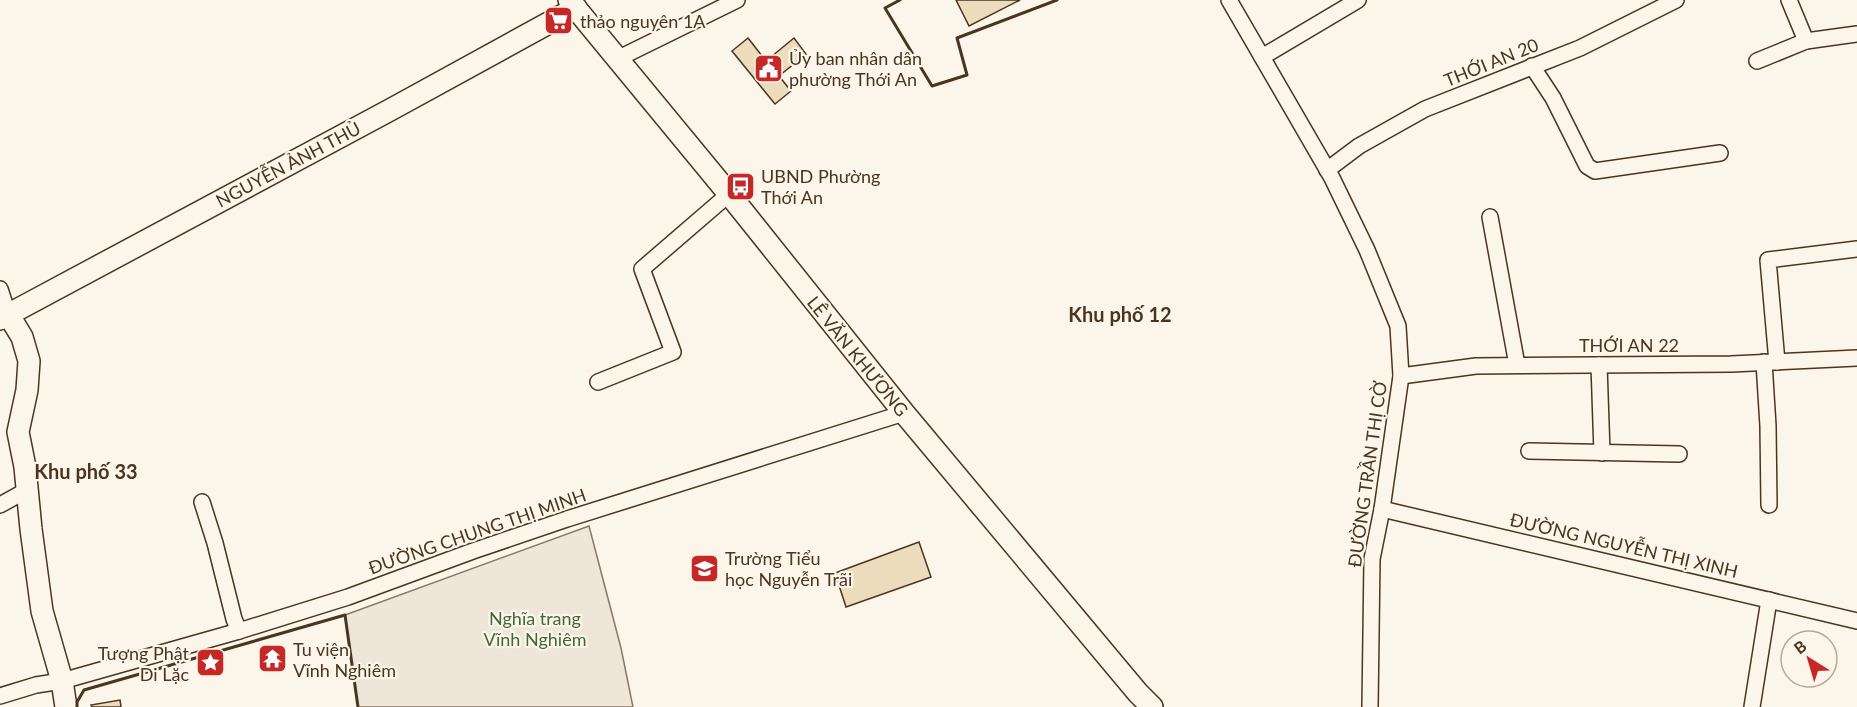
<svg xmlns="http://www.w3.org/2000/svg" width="1857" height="707" viewBox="0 0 1857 707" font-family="Lato,sans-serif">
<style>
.green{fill:#ede6d9;stroke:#887966;stroke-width:1.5}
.building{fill:#ecdcbc;stroke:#4a3520;stroke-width:1.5}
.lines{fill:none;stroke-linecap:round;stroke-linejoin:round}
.street-casing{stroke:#4a3520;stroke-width:18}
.secondary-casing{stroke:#4a3520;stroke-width:24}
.street{stroke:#fbf6e9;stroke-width:15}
.secondary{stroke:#fbf6e9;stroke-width:21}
.wall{stroke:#4a3520;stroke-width:3}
.labels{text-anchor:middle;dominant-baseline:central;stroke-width:4.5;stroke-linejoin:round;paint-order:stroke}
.poi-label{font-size:18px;fill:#4a3520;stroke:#fbf6e9;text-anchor:start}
.street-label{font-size:18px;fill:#4a3520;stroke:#fbf6e9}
.park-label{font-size:18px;fill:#436837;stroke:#fbf6e9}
.neighbourhood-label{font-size:20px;font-weight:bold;fill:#4a3520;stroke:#fbf6e9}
</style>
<rect width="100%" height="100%" fill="#fbf6e9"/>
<!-- green -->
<path class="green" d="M 589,526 L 621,648 L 633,707 L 358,707 L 345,615 Z"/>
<!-- building -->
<g class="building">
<path d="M 956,0 L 1020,0 L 969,26 Z"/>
<path d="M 748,38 L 766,61 L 794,38 L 806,54 L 779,76 L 791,91 L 775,104 L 732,51 Z"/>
<path d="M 919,542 L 931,577 L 846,607 L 835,573 Z"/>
<path d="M 120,700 L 121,707 L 92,707 L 91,705 Z"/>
</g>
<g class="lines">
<defs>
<g id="street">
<path d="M 1229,0 L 1332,178 L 1367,250 L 1398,326 L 1401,376 L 1382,509 L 1372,559 L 1370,707"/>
<path d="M 1789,0 L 1806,41 L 1857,34"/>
<path d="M 1262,57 L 1358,0"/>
<path d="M 617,59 L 737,0"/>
<path d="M 1757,61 L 1806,41"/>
<path d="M 1532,66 L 1553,98 L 1587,166 L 1595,171 L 1720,153"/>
<path d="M 1327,170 L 1359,146 L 1425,109 L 1580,48 L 1676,0"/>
<path d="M 1490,217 L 1517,365"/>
<path d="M 0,289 L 8,314"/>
<path d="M 1764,362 L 1768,426 L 1769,505"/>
<path d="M 1777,362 L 1768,260 L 1857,249"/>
<path d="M 1599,365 L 1602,453"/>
<path d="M 1401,376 L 1476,366 L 1731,364 L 1857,358"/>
<path d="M 598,382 L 673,352 L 642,269 L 729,194"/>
<path d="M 1529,451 L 1679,454"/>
<path d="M 202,502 L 215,543 L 234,619 L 239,631"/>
<path d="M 0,505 L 27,490"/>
<path d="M 1382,509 L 1857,621"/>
<path d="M 0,696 L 36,685 L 62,681 L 239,631 L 348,597 L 473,551 L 567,519 L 904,413"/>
<path d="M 1752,707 L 1769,600"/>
</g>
<g id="secondary">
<path d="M 569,0 L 729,194 L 904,413 L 1138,693 L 1152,707"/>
<path d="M 8,314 L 22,337 L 29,361 L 27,390 L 18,432 L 25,467 L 31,529 L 42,611 L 62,681 L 66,707"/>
<path d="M 0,319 L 390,110 L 576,8"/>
</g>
</defs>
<!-- street casing -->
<use href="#street" class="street-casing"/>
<!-- secondary casing -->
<use href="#secondary" class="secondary-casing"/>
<!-- street -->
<use href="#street" class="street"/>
<!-- secondary -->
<use href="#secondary" class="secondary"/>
<!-- wall -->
<g class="wall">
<path d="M 900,0 L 885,8 L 932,86 L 967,75 L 957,38 L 1057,0"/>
<path d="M 77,707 L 77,702 L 84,690 L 345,615 L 358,707"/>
</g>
</g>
<!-- icons -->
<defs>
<symbol id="supermarket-square" viewBox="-11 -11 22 22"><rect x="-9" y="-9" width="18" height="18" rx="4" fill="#c62828" stroke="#fbf6e9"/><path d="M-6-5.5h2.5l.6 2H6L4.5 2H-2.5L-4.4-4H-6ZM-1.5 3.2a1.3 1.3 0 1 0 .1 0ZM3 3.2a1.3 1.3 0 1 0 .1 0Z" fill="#fff"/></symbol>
<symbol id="civic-square" viewBox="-11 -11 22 22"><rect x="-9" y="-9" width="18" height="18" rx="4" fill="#c62828" stroke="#fbf6e9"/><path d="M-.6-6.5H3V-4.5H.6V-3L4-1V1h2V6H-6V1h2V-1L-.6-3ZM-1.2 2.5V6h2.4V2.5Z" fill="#fff"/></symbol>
<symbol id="bus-square" viewBox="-11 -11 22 22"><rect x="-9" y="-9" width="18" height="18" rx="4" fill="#c62828" stroke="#fbf6e9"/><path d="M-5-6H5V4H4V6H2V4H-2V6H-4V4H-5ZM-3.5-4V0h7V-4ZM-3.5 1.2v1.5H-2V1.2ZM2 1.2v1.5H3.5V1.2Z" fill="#fff"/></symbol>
<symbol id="school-square" viewBox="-11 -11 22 22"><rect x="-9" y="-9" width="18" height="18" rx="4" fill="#c62828" stroke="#fbf6e9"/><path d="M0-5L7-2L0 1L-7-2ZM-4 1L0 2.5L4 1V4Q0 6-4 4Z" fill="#fff"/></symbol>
<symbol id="temple-square" viewBox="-11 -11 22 22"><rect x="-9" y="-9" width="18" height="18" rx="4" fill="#c62828" stroke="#fbf6e9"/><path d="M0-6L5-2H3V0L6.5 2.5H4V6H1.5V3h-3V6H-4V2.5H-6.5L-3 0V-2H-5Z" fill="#fff"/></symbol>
<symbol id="sight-square" viewBox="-11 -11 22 22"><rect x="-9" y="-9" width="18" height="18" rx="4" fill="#c62828" stroke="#fbf6e9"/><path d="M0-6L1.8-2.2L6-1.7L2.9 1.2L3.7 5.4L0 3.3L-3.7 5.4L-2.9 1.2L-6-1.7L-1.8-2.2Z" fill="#fff"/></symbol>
</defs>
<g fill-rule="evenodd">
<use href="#supermarket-square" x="542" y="4" width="33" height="33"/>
<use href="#civic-square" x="752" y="52" width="33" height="33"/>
<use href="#bus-square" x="724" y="170" width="33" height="33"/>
<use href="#school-square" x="688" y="552" width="33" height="33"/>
<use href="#temple-square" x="256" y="642" width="33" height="33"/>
<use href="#sight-square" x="194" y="646" width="33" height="33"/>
</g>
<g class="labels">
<!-- poi labels -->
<g class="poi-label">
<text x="580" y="21">thảo nguyên 1A</text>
<text x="789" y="58">Ủy ban nhân dân<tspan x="789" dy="21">phường Thới An</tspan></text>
<text x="761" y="176">UBND Phường<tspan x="761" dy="21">Thới An</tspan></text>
<text x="725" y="558">Trường Tiểu<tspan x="725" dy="21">học Nguyễn Trãi</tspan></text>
<text x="293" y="649">Tu viện<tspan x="293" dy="21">Vĩnh Nghiêm</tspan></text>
<text x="189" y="653" text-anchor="end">Tượng Phật<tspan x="189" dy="21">Di Lặc</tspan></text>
</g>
<!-- street labels -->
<g class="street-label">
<text transform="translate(1491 62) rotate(-22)">THỚI AN 20</text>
<text transform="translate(288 164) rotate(-28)">NGUYỄN ẢNH THỦ</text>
<text x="1629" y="345">THỚI AN 22</text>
<text transform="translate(858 356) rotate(51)">LÊ VĂN KHƯƠNG</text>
<text transform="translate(1367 474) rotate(-82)">ĐƯỜNG TRẦN THỊ CỜ</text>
<text transform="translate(477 531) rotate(-19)">ĐƯỜNG CHUNG THỊ MINH</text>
<text transform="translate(1624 545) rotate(13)">ĐƯỜNG NGUYỄN THỊ XINH</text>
</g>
<!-- park labels -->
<g class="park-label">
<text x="535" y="618">Nghĩa trang<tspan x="535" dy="21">Vĩnh Nghiêm</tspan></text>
</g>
<!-- neighbourhood labels -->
<g class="neighbourhood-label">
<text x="1120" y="314">Khu phố 12</text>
<text x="86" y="471">Khu phố 33</text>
</g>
</g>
<!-- north arrow -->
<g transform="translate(1809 659) rotate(323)"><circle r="28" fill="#fbf6e9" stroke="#b4a999" stroke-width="1.5"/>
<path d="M0-4.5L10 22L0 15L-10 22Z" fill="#c62828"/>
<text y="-9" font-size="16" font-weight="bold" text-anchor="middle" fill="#4a3520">B</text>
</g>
</svg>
